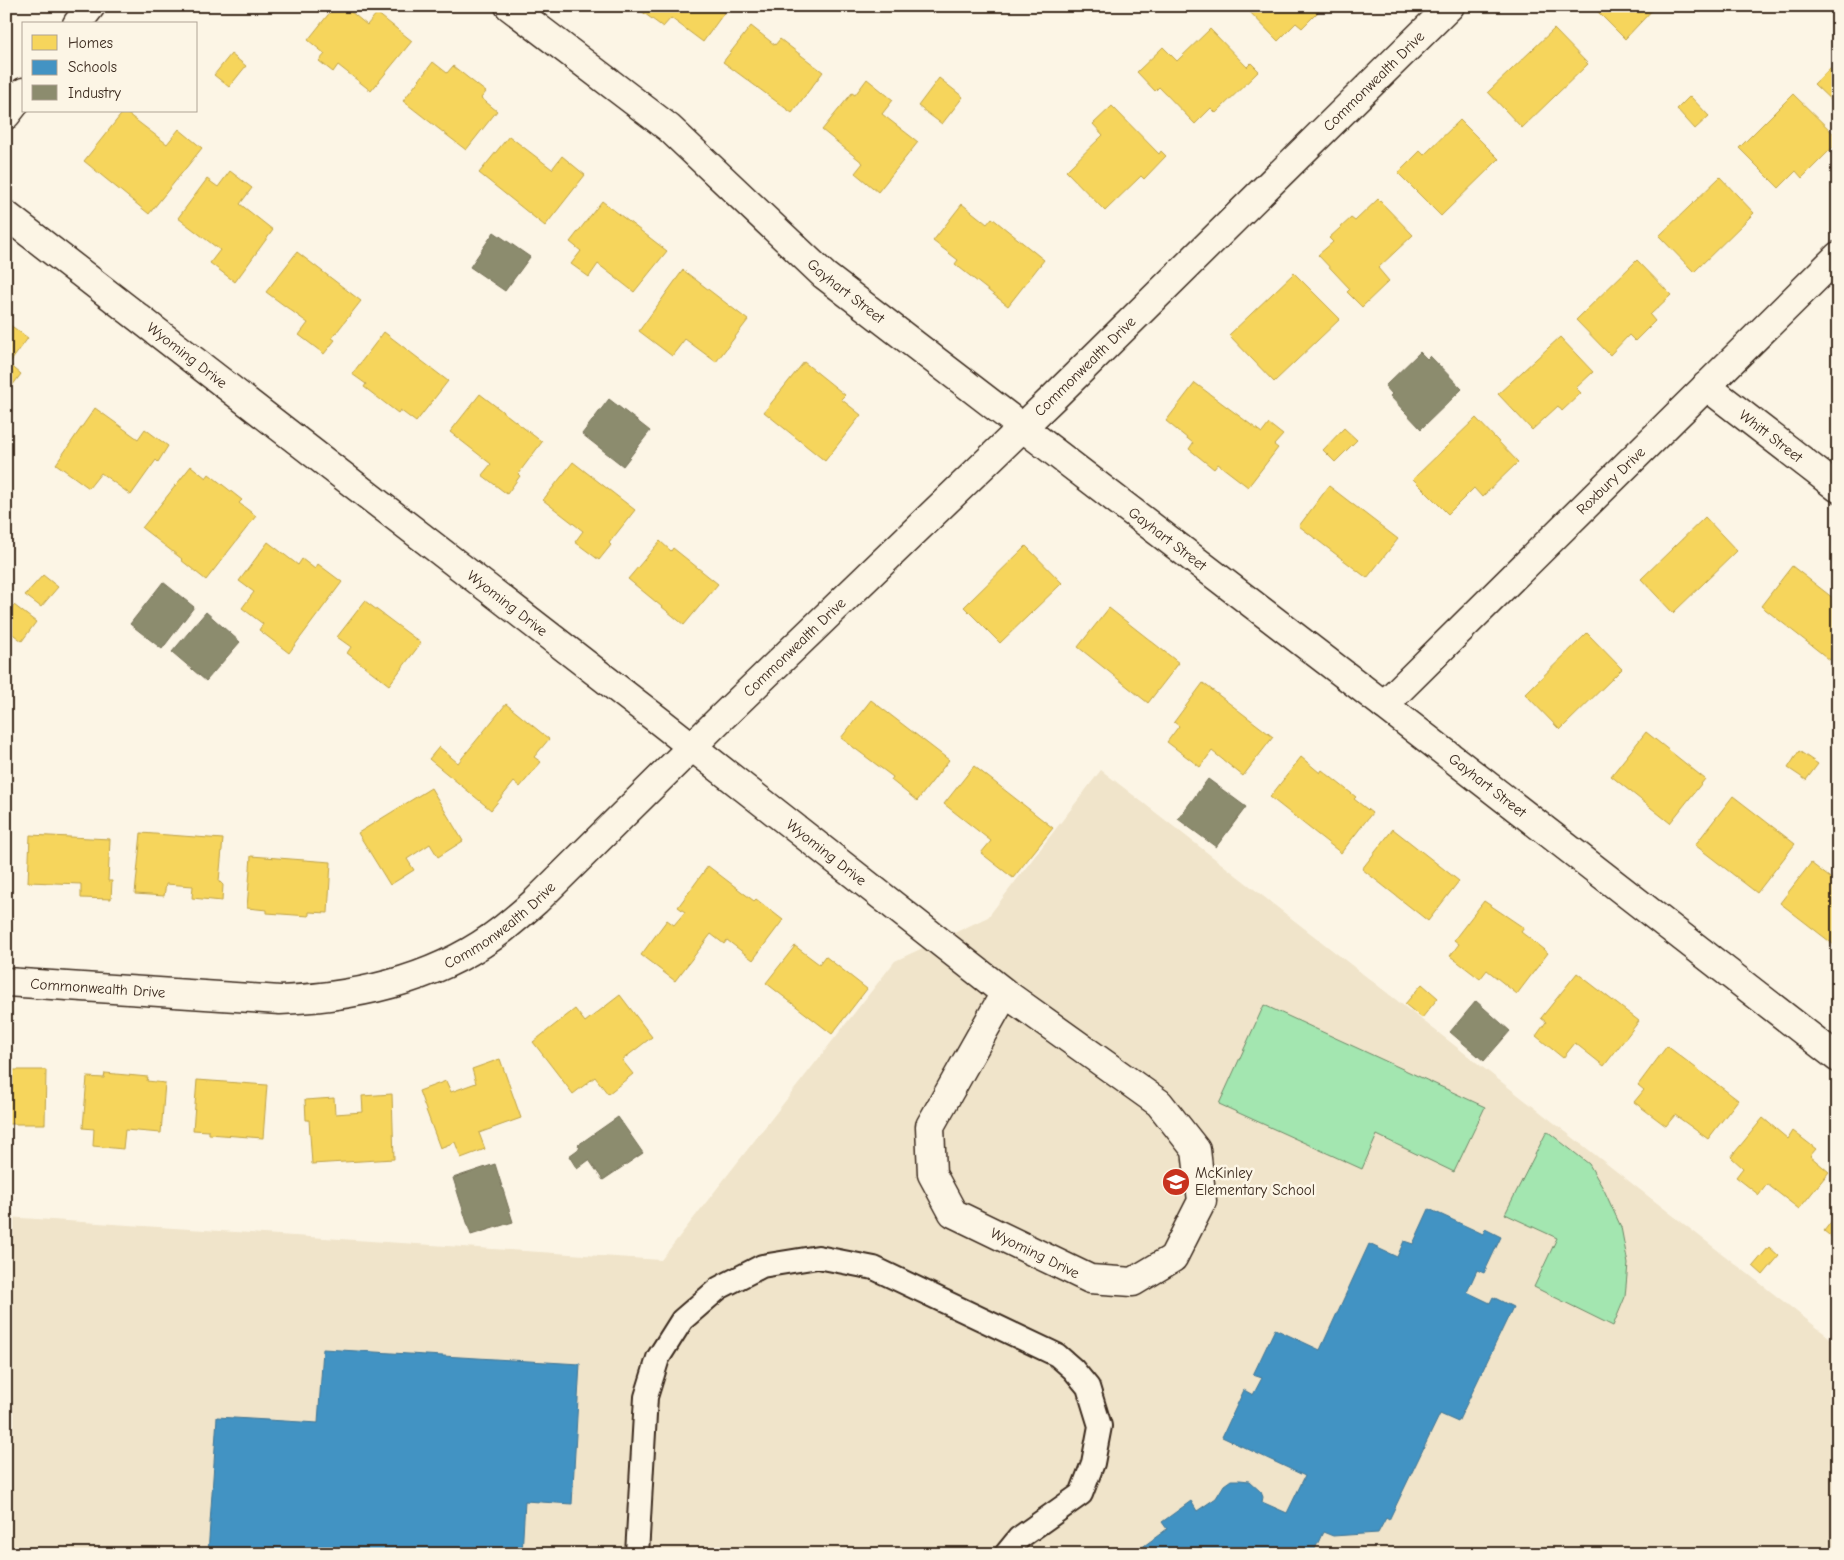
<svg xmlns="http://www.w3.org/2000/svg" width="1844" height="1560" viewBox="0 0 1844 1560" font-family="'Comic Neue',sans-serif">
<style>
.built{fill:#f0e4ca}
.green{fill:#a3e6b0;stroke:#6f8867}
.homes{fill:#f6d55c;stroke:#bea249}
.schools{fill:#4393c3;stroke:#417492}
.industry{fill:#8c8c6e;stroke:#746f56}
.lines{fill:none;stroke-linecap:round;stroke-linejoin:round}
.lane-casing{stroke:#3b2a1e;stroke-width:26}
.street-casing{stroke:#3b2a1e;stroke-width:31}
.lane{stroke:#fcf5e5;stroke-width:22}
.street{stroke:#fcf5e5;stroke-width:28}
.labels{text-anchor:middle;dominant-baseline:central;stroke-width:5;stroke-linejoin:round;paint-order:stroke}
.street-label{font-size:15px;fill:#3b2a1e;stroke:#fcf5e5}
.poi-label{font-size:15px;fill:#3b2a1e;stroke:#fcf5e5;text-anchor:start}
</style>
<rect width="100%" height="100%" fill="#fcf5e5"/>
<filter id="ink" filterUnits="userSpaceOnUse"><feTurbulence type="fractalNoise" baseFrequency=".02" numOctaves="2"/><feDisplacementMap in="SourceGraphic" scale="10" xChannelSelector="R" yChannelSelector="G"/><feConvolveMatrix kernelMatrix="1 2 1 2 8 2 1 2 1" color-interpolation-filters="sRGB"/></filter>
<g filter="url(#ink)">
<!-- built -->
<path class="built" d="M 1101,770 L 1838,1344 L 1838,1554 L 6,1554 L 6,1217 L 661,1260 L 895,961 L 988,917 Z"/>
<!-- green -->
<g class="green">
<path d="M 1264,1005 L 1485,1107 L 1454,1172 L 1377,1135 L 1362,1169 L 1219,1104 Z"/>
<path d="M 1547,1131 L 1589,1164 L 1604,1190 L 1621,1227 L 1628,1264 L 1625,1297 L 1613,1326 L 1534,1287 L 1557,1238 L 1505,1214 Z"/>
</g>
<!-- homes -->
<g class="homes">
<path d="M 335,6 L 344,6 L 367,25 L 377,13 L 412,41 L 371,91 L 338,65 L 333,72 L 319,61 L 325,54 L 308,40 Z"/>
<path d="M 638,6 L 729,6 L 703,42 L 671,18 L 663,27 L 637,8 Z"/>
<path d="M 1244,6 L 1324,6 L 1302,28 L 1296,23 L 1278,41 Z"/>
<path d="M 1592,6 L 1656,6 L 1625,39 Z"/>
<path d="M 751,26 L 775,45 L 780,39 L 823,72 L 792,113 L 723,62 Z"/>
<path d="M 1210,29 L 1247,67 L 1251,63 L 1259,71 L 1216,113 L 1211,108 L 1195,124 L 1159,87 L 1155,91 L 1137,72 L 1163,47 L 1177,61 Z"/>
<path d="M 1554,29 L 1588,64 L 1522,128 L 1488,92 Z"/>
<path d="M 231,54 L 246,66 L 229,87 L 214,75 Z"/>
<path d="M 1838,61 L 1838,107 L 1814,84 Z"/>
<path d="M 433,62 L 447,73 L 453,66 L 486,92 L 481,98 L 497,111 L 466,150 L 403,101 Z"/>
<path d="M 939,78 L 963,97 L 942,124 L 918,106 Z"/>
<path d="M 867,79 L 893,100 L 882,114 L 918,142 L 878,192 L 855,173 L 863,163 L 822,130 L 852,93 L 855,95 Z"/>
<path d="M 1793,94 L 1838,138 L 1838,142 L 1802,178 L 1796,171 L 1779,188 L 1739,148 Z"/>
<path d="M 1690,96 L 1709,116 L 1695,129 L 1677,109 Z"/>
<path d="M 1112,106 L 1159,154 L 1161,151 L 1166,156 L 1144,179 L 1141,176 L 1105,211 L 1066,171 L 1103,135 L 1093,124 Z"/>
<path d="M 124,111 L 167,144 L 179,129 L 202,148 L 149,214 L 84,161 Z"/>
<path d="M 1460,120 L 1499,159 L 1441,216 L 1398,173 L 1420,151 L 1424,155 Z"/>
<path d="M 509,136 L 552,169 L 562,156 L 585,175 L 545,226 L 479,173 Z"/>
<path d="M 230,171 L 252,188 L 240,204 L 273,230 L 235,282 L 210,263 L 220,250 L 178,218 L 207,179 L 218,187 Z"/>
<path d="M 1720,177 L 1754,213 L 1694,272 L 1659,236 Z"/>
<path d="M 1378,199 L 1413,235 L 1378,268 L 1389,281 L 1362,307 L 1347,292 L 1350,289 L 1318,255 L 1333,242 L 1329,238 L 1351,218 L 1355,221 Z"/>
<path d="M 602,201 L 667,251 L 634,292 L 598,264 L 589,277 L 571,264 L 581,251 L 570,242 Z"/>
<path d="M 962,204 L 987,224 L 992,218 L 1044,260 L 1008,306 L 955,264 L 958,260 L 933,241 Z"/>
<path d="M 297,252 L 361,301 L 332,338 L 335,340 L 324,354 L 299,335 L 308,323 L 266,292 Z"/>
<path d="M 1637,260 L 1671,295 L 1650,315 L 1655,321 L 1635,341 L 1629,335 L 1610,355 L 1576,320 Z"/>
<path d="M 683,270 L 748,320 L 716,362 L 685,339 L 672,356 L 639,331 Z"/>
<path d="M 1294,273 L 1340,319 L 1274,382 L 1229,335 Z"/>
<path d="M 6,322 L 28,338 L 9,364 L 21,374 L 6,394 Z"/>
<path d="M 384,332 L 448,381 L 416,422 L 400,410 L 398,413 L 364,387 L 366,384 L 352,374 Z"/>
<path d="M 1560,337 L 1593,372 L 1576,388 L 1581,393 L 1562,411 L 1558,406 L 1532,430 L 1498,394 Z"/>
<path d="M 804,362 L 845,395 L 841,399 L 861,415 L 825,461 L 764,412 Z"/>
<path d="M 1195,383 L 1262,433 L 1269,424 L 1283,435 L 1274,445 L 1278,448 L 1248,487 L 1218,464 L 1214,469 L 1189,449 L 1193,443 L 1166,421 Z"/>
<path d="M 480,394 L 542,442 L 518,474 L 520,476 L 507,494 L 482,475 L 491,464 L 450,432 Z"/>
<path d="M 95,408 L 138,439 L 145,429 L 168,446 L 158,462 L 156,460 L 131,495 L 101,473 L 89,488 L 56,464 Z"/>
<path d="M 1476,418 L 1518,462 L 1482,497 L 1474,488 L 1448,514 L 1413,479 Z"/>
<path d="M 1344,428 L 1357,440 L 1335,462 L 1323,450 Z"/>
<path d="M 573,462 L 635,510 L 609,543 L 611,545 L 599,560 L 575,542 L 583,531 L 543,500 Z"/>
<path d="M 191,466 L 206,478 L 209,474 L 242,500 L 239,503 L 256,516 L 206,580 L 181,560 L 182,559 L 142,528 Z"/>
<path d="M 1329,486 L 1398,539 L 1367,578 L 1299,526 Z"/>
<path d="M 1705,517 L 1737,551 L 1673,613 L 1641,579 Z"/>
<path d="M 660,541 L 671,551 L 673,548 L 718,584 L 684,625 L 628,579 Z"/>
<path d="M 268,542 L 298,565 L 302,559 L 315,569 L 318,564 L 342,582 L 289,653 L 259,630 L 263,624 L 242,608 L 254,592 L 239,581 Z"/>
<path d="M 1026,546 L 1062,583 L 1000,643 L 964,607 Z"/>
<path d="M 1792,566 L 1838,602 L 1838,650 L 1830,660 L 1761,606 Z"/>
<path d="M 43,575 L 58,587 L 41,607 L 25,595 Z"/>
<path d="M 365,601 L 421,643 L 389,685 L 347,653 L 351,647 L 337,637 Z"/>
<path d="M 14,605 L 36,622 L 22,641 L 6,629 L 6,616 Z"/>
<path d="M 1109,608 L 1179,663 L 1148,703 L 1078,647 Z"/>
<path d="M 1587,633 L 1622,669 L 1560,730 L 1525,694 Z"/>
<path d="M 1203,683 L 1273,737 L 1243,776 L 1212,751 L 1200,767 L 1167,742 L 1179,726 L 1174,722 Z"/>
<path d="M 871,700 L 949,760 L 917,801 L 891,780 L 893,777 L 841,738 Z"/>
<path d="M 506,704 L 549,739 L 534,757 L 541,762 L 520,787 L 514,782 L 491,810 L 429,759 L 439,747 L 458,763 Z"/>
<path d="M 1646,732 L 1705,779 L 1670,823 L 1611,776 Z"/>
<path d="M 1799,751 L 1818,764 L 1806,780 L 1788,768 Z"/>
<path d="M 1301,757 L 1320,773 L 1322,770 L 1356,797 L 1354,799 L 1372,813 L 1341,853 L 1270,797 Z"/>
<path d="M 974,766 L 1053,828 L 1013,878 L 981,853 L 991,841 L 944,804 Z"/>
<path d="M 431,788 L 463,841 L 438,857 L 430,844 L 407,859 L 414,870 L 390,885 L 358,833 Z"/>
<path d="M 1733,796 L 1795,844 L 1757,893 L 1695,845 Z"/>
<path d="M 1393,829 L 1459,881 L 1428,921 L 1362,869 Z"/>
<path d="M 141,833 L 223,839 L 219,881 L 223,885 L 222,901 L 192,898 L 193,886 L 166,884 L 164,896 L 135,894 Z"/>
<path d="M 30,835 L 110,839 L 108,881 L 112,881 L 111,899 L 81,898 L 81,884 L 28,882 Z"/>
<path d="M 251,856 L 331,862 L 328,913 L 309,912 L 309,916 L 267,913 L 267,910 L 247,908 Z"/>
<path d="M 1811,863 L 1838,884 L 1838,948 L 1780,903 Z"/>
<path d="M 708,866 L 754,901 L 756,899 L 783,920 L 753,960 L 727,940 L 724,944 L 711,934 L 675,981 L 641,955 L 667,920 L 674,925 L 685,912 L 678,907 Z"/>
<path d="M 1484,901 L 1524,928 L 1521,932 L 1548,953 L 1517,994 L 1487,970 L 1480,979 L 1450,956 L 1459,944 L 1454,940 Z"/>
<path d="M 795,946 L 819,964 L 825,956 L 867,989 L 832,1034 L 766,983 Z"/>
<path d="M 1577,973 L 1639,1021 L 1604,1066 L 1575,1043 L 1563,1058 L 1536,1036 L 1546,1022 L 1541,1018 Z"/>
<path d="M 1422,984 L 1438,998 L 1422,1018 L 1405,1004 Z"/>
<path d="M 620,995 L 652,1037 L 622,1060 L 633,1074 L 608,1094 L 595,1077 L 573,1094 L 533,1042 L 575,1009 L 585,1022 Z"/>
<path d="M 1667,1046 L 1738,1100 L 1708,1139 L 1675,1115 L 1666,1126 L 1634,1102 L 1644,1090 L 1638,1085 Z"/>
<path d="M 500,1059 L 521,1118 L 479,1133 L 485,1149 L 461,1158 L 455,1142 L 440,1148 L 419,1091 L 446,1081 L 451,1092 L 476,1083 L 472,1069 Z"/>
<path d="M 6,1070 L 46,1070 L 45,1124 L 6,1124 Z"/>
<path d="M 105,1073 L 148,1077 L 147,1081 L 165,1083 L 161,1133 L 125,1130 L 123,1149 L 93,1146 L 94,1129 L 83,1128 L 87,1077 L 104,1078 Z"/>
<path d="M 197,1080 L 267,1085 L 263,1138 L 209,1134 L 209,1131 L 193,1130 Z"/>
<path d="M 392,1094 L 394,1159 L 312,1164 L 309,1120 L 306,1120 L 305,1100 L 334,1098 L 335,1114 L 363,1112 L 362,1096 Z"/>
<path d="M 1763,1118 L 1788,1139 L 1793,1131 L 1816,1149 L 1810,1156 L 1829,1172 L 1799,1209 L 1767,1184 L 1759,1195 L 1736,1177 L 1743,1168 L 1731,1157 Z"/>
<path d="M 1838,1213 L 1838,1242 L 1824,1231 Z"/>
<path d="M 1769,1247 L 1779,1256 L 1763,1275 L 1753,1266 Z"/>
</g>
<!-- schools -->
<g class="schools">
<path d="M 1429,1209 L 1483,1234 L 1485,1229 L 1501,1237 L 1484,1273 L 1477,1270 L 1467,1292 L 1490,1303 L 1493,1297 L 1513,1307 L 1458,1422 L 1440,1414 L 1389,1520 L 1386,1518 L 1378,1533 L 1333,1536 L 1323,1532 L 1315,1549 L 1318,1554 L 1133,1554 L 1167,1529 L 1162,1522 L 1191,1501 L 1197,1511 L 1216,1498 L 1224,1485 L 1231,1480 L 1240,1480 L 1249,1481 L 1261,1492 L 1263,1497 L 1262,1502 L 1287,1513 L 1305,1476 L 1222,1437 L 1244,1390 L 1253,1395 L 1262,1378 L 1253,1375 L 1275,1329 L 1320,1350 L 1369,1244 L 1397,1257 L 1404,1241 L 1413,1244 Z"/>
<path d="M 323,1349 L 580,1364 L 572,1504 L 525,1501 L 522,1554 L 208,1554 L 217,1417 L 318,1423 Z"/>
</g>
<!-- industry -->
<g class="industry">
<path d="M 494,232 L 530,257 L 505,291 L 470,267 Z"/>
<path d="M 1420,352 L 1427,359 L 1430,356 L 1462,389 L 1421,429 L 1390,396 L 1392,394 L 1385,386 Z"/>
<path d="M 609,399 L 650,431 L 623,466 L 582,434 Z"/>
<path d="M 163,582 L 194,607 L 162,649 L 130,624 Z"/>
<path d="M 206,612 L 240,642 L 206,681 L 172,652 Z"/>
<path d="M 1208,779 L 1246,807 L 1216,847 L 1178,819 Z"/>
<path d="M 1476,1001 L 1510,1031 L 1484,1061 L 1450,1032 Z"/>
<path d="M 618,1117 L 643,1153 L 603,1180 L 589,1160 L 577,1169 L 569,1156 L 580,1148 L 578,1145 Z"/>
<path d="M 495,1164 L 513,1222 L 471,1235 L 453,1178 Z"/>
</g>
<g class="lines">
<defs>
<path id="lane" d="M 637,1554 L 646,1397 L 658,1358 L 682,1320 L 719,1288 L 762,1266 L 818,1257 L 874,1268 L 1057,1355 L 1073,1369 L 1088,1387 L 1100,1426 L 1093,1463 L 1081,1494 L 1019,1538 L 1006,1554"/>
<g id="street">
<path id="s1" d="M 509,6 L 669,128 L 824,275 L 1384,705 L 1838,1058"/>
<path d="M 77,24 L 91,6"/>
<path d="M 6,115 L 24,92"/>
<path id="s2" d="M 6,215 L 658,720 L 1005,993 L 1159,1103 L 1196,1150 L 1202,1201 L 1173,1258 L 1133,1282 L 1090,1279 L 953,1213 L 932,1174 L 930,1126 L 1005,993"/>
<path id="s3" d="M 1706,386 L 1838,488"/>
<path id="s4" d="M 1384,705 L 1838,256"/>
<path id="s5" d="M 6,982 L 280,1000 C 360,997 439,979 503,929 C 514,920 525,911 536,901 L 721,718 L 1052,399 L 1450,6"/>
</g>
</defs>
<!-- lane casing -->
<use href="#lane" class="lane-casing"/>
<!-- street casing -->
<use href="#street" class="street-casing"/>
<!-- lane -->
<use href="#lane" class="lane"/>
<!-- street -->
<use href="#street" class="street"/>
</g>
</g>
<!-- icons -->
<defs>
<symbol id="school-disc" viewBox="-11 -11 22 22"><circle r="9.5" fill="#c8321e" stroke="#fcf5e5"/><path d="M0-5L7-2L0 1L-7-2ZM-4 1L0 2.5L4 1V4Q0 6-4 4Z" fill="#fff"/></symbol>
</defs>
<g fill-rule="evenodd">
<use href="#school-disc" x="1160" y="1166" width="32" height="32"/>
</g>
<g class="labels">
<!-- street labels -->
<g class="street-label">
<text stroke="none"><textPath href="#s5" startOffset="1728">Commonwealth Drive</textPath></text>
<text stroke="none"><textPath href="#s1" startOffset="442">Gayhart Street</textPath></text>
<text stroke="none"><textPath href="#s2" startOffset="229">Wyoming Drive</textPath></text>
<text stroke="none"><textPath href="#s5" startOffset="1322">Commonwealth Drive</textPath></text>
<text stroke="none"><textPath href="#s3" startOffset="82">Whitt Street</textPath></text>
<text stroke="none"><textPath href="#s4" startOffset="319">Roxbury Drive</textPath></text>
<text stroke="none"><textPath href="#s1" startOffset="848">Gayhart Street</textPath></text>
<text stroke="none"><textPath href="#s2" startOffset="634">Wyoming Drive</textPath></text>
<text stroke="none"><textPath href="#s5" startOffset="918">Commonwealth Drive</textPath></text>
<text stroke="none"><textPath href="#s1" startOffset="1252">Gayhart Street</textPath></text>
<text stroke="none"><textPath href="#s2" startOffset="1039">Wyoming Drive</textPath></text>
<text stroke="none"><textPath href="#s5" startOffset="512">Commonwealth Drive</textPath></text>
<text stroke="none"><textPath href="#s5" startOffset="92">Commonwealth Drive</textPath></text>
<text transform="translate(1035 1253) rotate(26)">Wyoming Drive</text>
</g>
<!-- poi labels -->
<g class="poi-label">
<text x="1195" y="1173">McKinley<tspan x="1195" dy="17">Elementary School</tspan></text>
</g>
</g>
<!-- margin -->
<rect width="1844" height="1560" fill="none" stroke="#fcf5e5" stroke-width="25"/>
<rect x="12" y="12" width="1819" height="1535" fill="none" stroke="#3b2a1e" stroke-width="2" filter="url(#ink)"/>
<!-- legend -->
<rect x="22" y="22" width="175" height="90" fill="#fcf5e5" stroke="#afa495"/>
<rect x="32" y="35" width="25" height="15" fill="#f6d55c" stroke="#afa495"/>
<text x="68" y="48" font-size="15" fill="#3b2a1e">Homes</text>
<rect x="32" y="60" width="25" height="15" fill="#4393c3" stroke="#afa495"/>
<text x="68" y="72" font-size="15" fill="#3b2a1e">Schools</text>
<rect x="32" y="85" width="25" height="15" fill="#8c8c6e" stroke="#afa495"/>
<text x="68" y="98" font-size="15" fill="#3b2a1e">Industry</text>
</svg>
